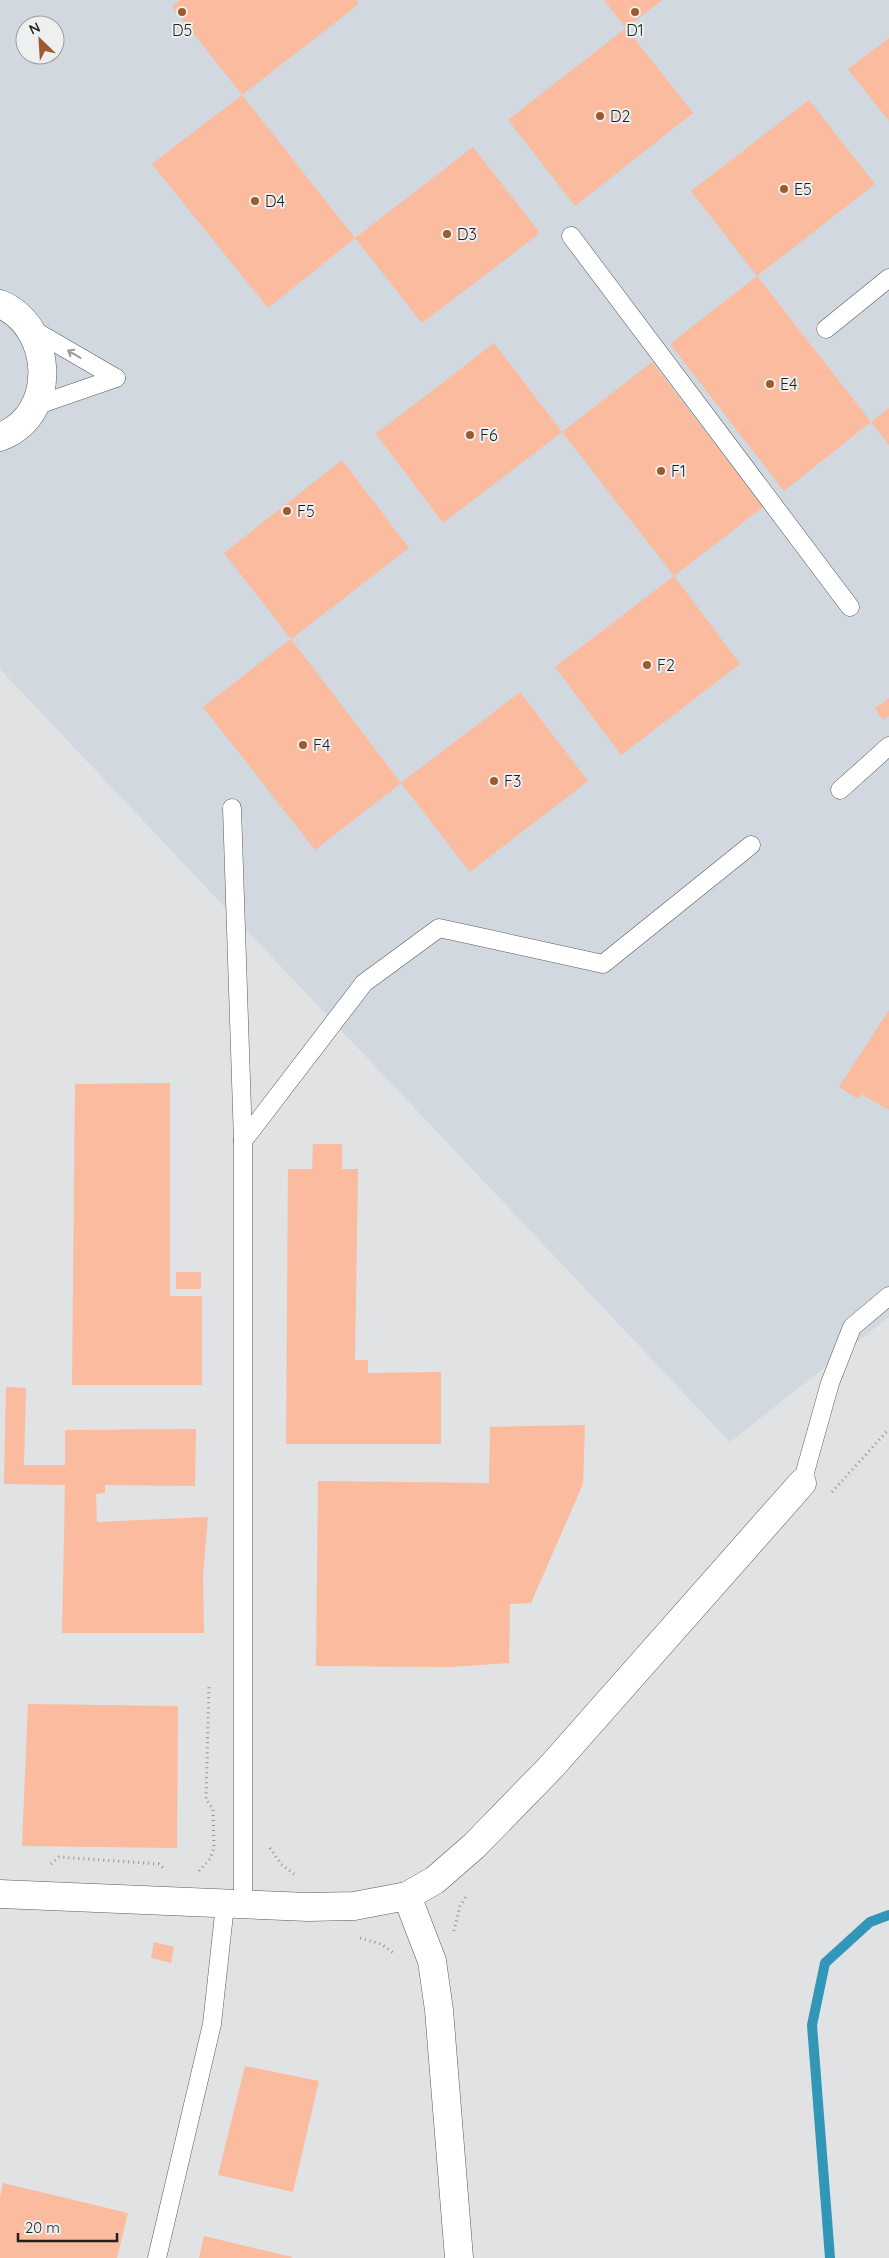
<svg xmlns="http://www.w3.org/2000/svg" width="889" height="2258" viewBox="0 0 889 2258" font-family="Quicksand,sans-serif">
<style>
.built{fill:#d1d8df;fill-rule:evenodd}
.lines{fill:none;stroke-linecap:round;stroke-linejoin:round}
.stream{stroke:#3196b8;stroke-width:10}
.building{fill:#fabb9e}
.lane-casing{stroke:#595b5c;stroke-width:19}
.street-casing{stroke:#595b5c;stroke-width:29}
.secondary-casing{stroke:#595b5c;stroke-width:29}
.path{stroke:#939495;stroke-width:3;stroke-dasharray:1 4;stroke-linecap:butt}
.lane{stroke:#fff;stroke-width:18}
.street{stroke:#fff;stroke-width:28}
.secondary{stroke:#fff;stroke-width:28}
.oneway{stroke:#9a9b9b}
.poi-dot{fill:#9e5a2b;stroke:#edeff1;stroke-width:2}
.labels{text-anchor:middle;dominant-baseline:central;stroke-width:4;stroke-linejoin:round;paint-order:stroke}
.poi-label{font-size:16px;fill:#1f2020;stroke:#edeff1;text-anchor:start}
</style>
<rect width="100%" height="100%" fill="#e0e2e3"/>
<!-- built -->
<path class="built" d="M 0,0 L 889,0 L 889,1317 L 730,1442 L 0,669 ZM 25,25 L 55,25 L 55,55 L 25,55 Z"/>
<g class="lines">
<!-- stream -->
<path class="stream" d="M 830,2258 L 812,2025 L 825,1963 L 870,1922 L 889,1915"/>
</g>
<!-- building -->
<g class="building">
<path d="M 180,0 L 356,0 L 359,4 L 242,95 L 355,238 L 473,147 L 540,233 L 422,323 L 355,238 L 268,308 L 152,164 L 242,95 L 172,6 Z"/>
<path d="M 604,0 L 662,0 L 626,28 Z"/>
<path d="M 626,28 L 693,113 L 575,206 L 508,120 Z"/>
<path d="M 889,38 L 889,121 L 848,69 Z"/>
<path d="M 809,100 L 875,184 L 757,276 L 691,191 Z"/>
<path d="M 757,276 L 871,422 L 889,408 L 889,445 L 871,422 L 784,491 L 670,344 Z"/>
<path d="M 494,343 L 562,432 L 443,523 L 376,434 Z"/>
<path d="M 652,362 L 763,507 L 674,576 L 562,432 Z"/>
<path d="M 342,460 L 409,548 L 291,639 L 224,553 Z"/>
<path d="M 674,576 L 740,664 L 621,755 L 555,667 Z"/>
<path d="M 291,639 L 401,783 L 315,850 L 203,707 Z"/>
<path d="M 520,692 L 588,781 L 470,872 L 401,783 Z"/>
<path d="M 889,698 L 889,716 L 883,720 L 875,708 Z"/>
<path d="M 889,1010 L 889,1110 L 861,1094 L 858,1099 L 839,1087 Z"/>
<path d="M 170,1083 L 170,1296 L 202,1296 L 202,1385 L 72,1385 L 75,1084 Z"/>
<path d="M 313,1144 L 342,1144 L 342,1169 L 358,1169 L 355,1360 L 368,1360 L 368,1373 L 441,1372 L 441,1444 L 286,1444 L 288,1169 L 312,1169 Z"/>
<rect x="176" y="1272" width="25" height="17"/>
<path d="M 6,1387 L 26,1388 L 24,1465 L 65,1465 L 65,1430 L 196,1429 L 195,1486 L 105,1485 L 105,1493 L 96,1494 L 97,1522 L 208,1517 L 203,1574 L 204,1633 L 62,1633 L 65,1485 L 4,1484 Z"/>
<path d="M 585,1425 L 583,1484 L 531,1603 L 510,1604 L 509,1663 L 451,1667 L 316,1666 L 318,1481 L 489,1483 L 490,1427 Z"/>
<path d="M 28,1704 L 178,1706 L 177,1848 L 22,1846 Z"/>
<path d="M 154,1942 L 174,1947 L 171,1963 L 151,1958 Z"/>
<path d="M 245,2066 L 319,2081 L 293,2192 L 218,2175 Z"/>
<path d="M 3,2183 L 128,2213 L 117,2258 L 0,2258 L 0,2197 Z"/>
<path d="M 204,2236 L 292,2257 L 292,2258 L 199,2258 Z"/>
</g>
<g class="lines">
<defs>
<g id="lane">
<path d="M 571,236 L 850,607"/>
<path d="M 30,328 L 116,378"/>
<path d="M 826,329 L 889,278"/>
<path d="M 35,406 L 116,378"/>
<path d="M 840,790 L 889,746"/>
<path d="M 232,808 L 243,1141 L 243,1905"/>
<path d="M 243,1141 L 364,983 L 439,928 L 603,964 L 751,845"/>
<path d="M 802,1483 L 830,1383 L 852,1327 L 889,1296"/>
<path d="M 157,2258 L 212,2024 L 225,1905"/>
</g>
<g id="street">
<path d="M 0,1894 L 308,1907 L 354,1906 L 407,1896 L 435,1880 L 474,1846 L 552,1766 L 802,1483"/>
<path d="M 407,1896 L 432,1961 L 439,2010 L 459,2258"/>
</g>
<path id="secondary" d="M 0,304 C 54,327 59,415 0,437"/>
</defs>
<!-- lane casing -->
<use href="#lane" class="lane-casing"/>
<!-- street casing -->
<use href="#street" class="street-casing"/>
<!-- secondary casing -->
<use href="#secondary" class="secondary-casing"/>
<!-- path -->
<g class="path">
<path d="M 832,1492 L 889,1429"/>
<path d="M 270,1848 L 281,1864 L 294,1874"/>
<path d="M 51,1864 L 59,1857 L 159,1864 L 164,1869"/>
<path d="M 199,1871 L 210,1859 L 214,1848 L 213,1809 L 206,1799 L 209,1685"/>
<path d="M 454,1931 L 460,1906 L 467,1895"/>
<path d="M 360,1938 L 381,1944 L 395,1954"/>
</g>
<!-- lane -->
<use href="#lane" class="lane"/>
<!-- street -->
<use href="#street" class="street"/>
<!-- secondary -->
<use href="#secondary" class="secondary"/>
</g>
<!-- one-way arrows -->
<defs><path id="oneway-shaft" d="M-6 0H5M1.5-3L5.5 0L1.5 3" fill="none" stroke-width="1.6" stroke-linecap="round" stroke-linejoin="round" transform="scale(1.25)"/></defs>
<use class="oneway" href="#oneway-shaft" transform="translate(74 354) rotate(-149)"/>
<!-- markers -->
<g class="poi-dot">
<circle cx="182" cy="12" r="5"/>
<circle cx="635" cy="12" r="5"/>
<circle cx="600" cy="116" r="5"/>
<circle cx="784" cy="189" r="5"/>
<circle cx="255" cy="201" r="5"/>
<circle cx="447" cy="234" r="5"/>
<circle cx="770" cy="384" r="5"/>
<circle cx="470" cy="435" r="5"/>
<circle cx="661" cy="471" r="5"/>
<circle cx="287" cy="511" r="5"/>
<circle cx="647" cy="665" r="5"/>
<circle cx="303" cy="745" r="5"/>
<circle cx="494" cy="781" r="5"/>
</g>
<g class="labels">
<!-- poi labels -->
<g class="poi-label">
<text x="182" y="30" text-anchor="middle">D5</text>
<text x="635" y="30" text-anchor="middle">D1</text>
<text x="610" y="116">D2</text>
<text x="794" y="189">E5</text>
<text x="265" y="201">D4</text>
<text x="457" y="234">D3</text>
<text x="780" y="384">E4</text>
<text x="480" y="435">F6</text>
<text x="671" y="471">F1</text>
<text x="297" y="511">F5</text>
<text x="657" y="665">F2</text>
<text x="313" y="745">F4</text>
<text x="504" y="781">F3</text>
</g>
</g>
<!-- north arrow -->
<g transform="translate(40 40) rotate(335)"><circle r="24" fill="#edeff1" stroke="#9b9c9d"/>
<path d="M0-4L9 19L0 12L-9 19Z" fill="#9e5a2b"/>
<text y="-8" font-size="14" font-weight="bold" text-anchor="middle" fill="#1f2020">N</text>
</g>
<!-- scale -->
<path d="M18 2233v8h99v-8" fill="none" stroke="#1f2020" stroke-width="2.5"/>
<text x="25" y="2233" font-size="15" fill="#1f2020" stroke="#edeff1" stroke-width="4" paint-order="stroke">20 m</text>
</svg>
